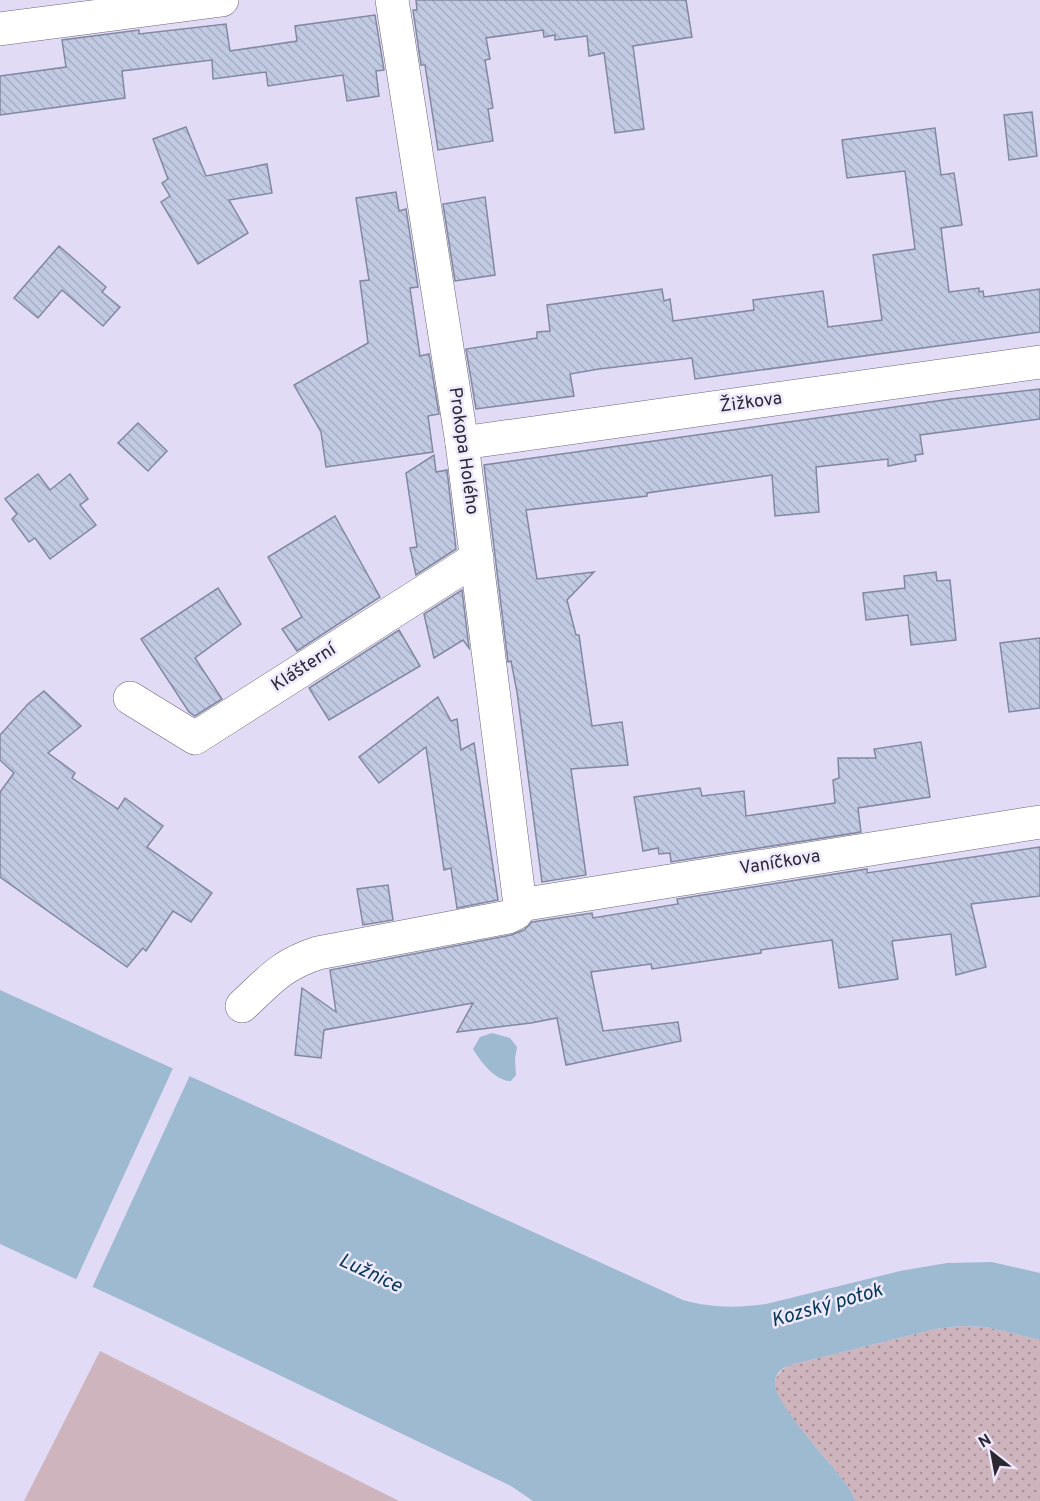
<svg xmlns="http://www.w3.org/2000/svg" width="1040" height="1501" viewBox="0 0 1040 1501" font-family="Overpass,sans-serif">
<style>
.green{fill:url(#green-dots)}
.pitch{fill:#ceb4bc}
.water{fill:#9ebad1}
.pier{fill:#e2dbf5}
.building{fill:url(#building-back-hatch);stroke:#81889f;stroke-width:1.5}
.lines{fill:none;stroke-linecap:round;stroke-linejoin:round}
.street-casing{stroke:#6d667c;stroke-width:34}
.street{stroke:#fff;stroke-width:33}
.labels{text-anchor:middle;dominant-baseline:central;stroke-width:5;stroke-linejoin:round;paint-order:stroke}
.street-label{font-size:18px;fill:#2b2832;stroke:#efe9fe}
.water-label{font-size:20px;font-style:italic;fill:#023756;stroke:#efe9fe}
</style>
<defs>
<pattern id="green-dots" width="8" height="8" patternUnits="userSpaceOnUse" patternTransform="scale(1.5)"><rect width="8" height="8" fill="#ceb4bc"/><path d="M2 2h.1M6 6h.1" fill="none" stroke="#a79299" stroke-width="1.8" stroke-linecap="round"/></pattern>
<pattern id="building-back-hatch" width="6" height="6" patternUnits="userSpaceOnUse" patternTransform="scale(1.5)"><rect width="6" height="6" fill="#c1cae2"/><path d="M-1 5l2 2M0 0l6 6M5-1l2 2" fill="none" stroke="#a6aec2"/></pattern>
</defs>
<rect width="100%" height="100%" fill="#e2dbf5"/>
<!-- green -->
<path class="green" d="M 961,1326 L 986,1327 L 1040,1340 L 1040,1501 L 856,1501 C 852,1494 849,1487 844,1481 C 830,1462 777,1406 775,1386 C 774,1376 782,1369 790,1365 L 936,1329 Z"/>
<!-- pitch -->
<path class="pitch" d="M 100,1351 L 399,1501 L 24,1501 Z"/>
<!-- water -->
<g class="water">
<path d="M 0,990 L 683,1300 C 711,1308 737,1308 766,1304 L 900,1271 L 947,1263 L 992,1262 L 1040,1273 L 1040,1340 L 986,1327 L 961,1326 L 936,1329 L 802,1362 C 789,1365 776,1368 775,1383 C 774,1403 831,1463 844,1481 C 849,1487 852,1494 856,1501 L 533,1501 L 511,1486 L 145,1311 L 0,1244 Z"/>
<path d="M 492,1033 L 510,1038 L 517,1047 L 515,1059 L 516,1075 L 511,1081 C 495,1081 481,1062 473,1049 L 480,1037 Z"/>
</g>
<!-- pier -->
<path class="pier" d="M 174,1066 L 191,1073 L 91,1290 L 75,1282 Z"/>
<!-- building -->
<g class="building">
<path d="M 416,0 L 686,0 L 692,37 L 633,46 L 644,129 L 615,133 L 604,53 L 589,56 L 587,36 L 555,40 L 555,35 L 544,37 L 543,30 L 486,38 L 490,59 L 485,60 L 493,108 L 488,109 L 493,141 L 438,150 L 425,65 L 421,65 L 413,10 L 417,10 Z"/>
<path d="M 375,15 L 384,70 L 376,71 L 379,96 L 347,101 L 343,75 L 268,86 L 266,72 L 213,79 L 212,60 L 122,71 L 125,98 L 0,115 L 0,76 L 66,67 L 62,40 L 139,30 L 139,34 L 226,24 L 230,51 L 297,41 L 295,26 Z"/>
<path d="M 1032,112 L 1037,156 L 1009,160 L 1004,115 Z"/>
<path d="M 186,127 L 206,176 L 267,164 L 272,193 L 229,200 L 248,233 L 198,264 L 161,202 L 170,196 L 162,183 L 168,179 L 153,139 Z"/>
<path d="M 935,128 L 941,175 L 954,173 L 962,225 L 941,228 L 949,292 L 979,288 L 979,292 L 983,291 L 984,297 L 1040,289 L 1040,332 L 695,379 L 692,358 L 599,369 L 570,374 L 574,396 L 476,409 L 466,349 L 537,338 L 537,332 L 550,331 L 547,305 L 662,289 L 664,301 L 670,299 L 673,321 L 754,310 L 753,300 L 823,291 L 828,327 L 882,320 L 873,255 L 915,249 L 905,171 L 847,178 L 842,140 Z"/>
<path d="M 396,192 L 399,211 L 406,209 L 418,287 L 410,288 L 420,356 L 429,354 L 439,414 L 428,416 L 433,452 L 326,467 L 321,432 L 294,385 L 368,343 L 360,281 L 369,280 L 356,198 Z"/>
<path d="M 485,197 L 495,275 L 455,281 L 443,204 Z"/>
<path d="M 59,246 L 106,287 L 102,292 L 120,307 L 103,326 L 62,290 L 38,318 L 14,298 Z"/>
<path d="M 1040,389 L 1040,419 L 920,435 L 923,454 L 915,455 L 916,461 L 888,466 L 888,459 L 816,467 L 819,512 L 775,516 L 772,475 L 647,493 L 647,496 L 526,510 L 537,579 L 594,572 L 567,600 L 576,635 L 579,635 L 592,726 L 622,722 L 628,765 L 571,769 L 586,875 L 542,882 L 517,692 L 511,661 L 508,662 L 484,465 L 951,399 Z"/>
<path d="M 138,423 L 167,451 L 148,471 L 118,443 Z"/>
<path d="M 434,455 L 436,472 L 447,470 L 456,549 L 416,575 L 410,548 L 417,547 L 406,473 Z"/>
<path d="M 38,474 L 50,490 L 70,474 L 88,499 L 80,505 L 96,525 L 50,559 L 35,538 L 29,542 L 12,519 L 17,514 L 5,499 Z"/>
<path d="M 335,516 L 380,597 L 297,651 L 282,629 L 302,617 L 268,557 Z"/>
<path d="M 936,572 L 937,581 L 950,580 L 956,640 L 911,645 L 908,615 L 866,620 L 863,593 L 905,588 L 904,576 Z"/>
<path d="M 218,588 L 241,624 L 195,658 L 222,699 L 195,716 L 189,712 L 141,639 Z"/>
<path d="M 462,590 L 469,648 L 463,640 L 434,658 L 424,614 Z"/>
<path d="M 399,630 L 420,666 L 329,720 L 309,688 Z"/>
<path d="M 1040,638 L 1040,708 L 1009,712 L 1000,643 Z"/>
<path d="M 44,691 L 81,726 L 48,753 L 75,773 L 72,778 L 118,809 L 125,798 L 163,826 L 147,847 L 212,893 L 191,922 L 173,911 L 146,951 L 143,948 L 127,967 L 0,877 L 0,792 L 14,773 L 0,760 L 0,735 L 28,704 Z"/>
<path d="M 438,697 L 451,721 L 457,719 L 461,750 L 474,743 L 498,900 L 457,908 L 451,868 L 444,870 L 426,747 L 379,783 L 359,757 Z"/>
<path d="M 921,742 L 930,797 L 858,808 L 861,832 L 671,862 L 670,853 L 659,854 L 658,848 L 643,851 L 634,797 L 700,788 L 702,796 L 744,791 L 746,816 L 835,803 L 833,780 L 839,778 L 838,758 L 876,758 L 874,749 Z"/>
<path d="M 1040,847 L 1040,896 L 971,904 L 986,967 L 956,975 L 951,934 L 892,941 L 898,979 L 839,988 L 832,940 L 761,950 L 761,953 L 652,969 L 651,964 L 591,972 L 603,1031 L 678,1022 L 681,1041 L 566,1065 L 557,1018 L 531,1023 L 457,1032 L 473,1003 L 324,1030 L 321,1058 L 295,1055 L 302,988 L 336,1012 L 330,970 L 511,935 L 524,930 L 532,922 L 592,913 L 593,918 L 678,904 L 677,899 L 867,869 L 867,873 Z"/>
<path d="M 388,885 L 393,920 L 363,925 L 357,889 Z"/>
</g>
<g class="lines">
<defs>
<g id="street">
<path d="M 392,0 L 462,443 L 520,905"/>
<path d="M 0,29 L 222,0"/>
<path d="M 462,443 L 1040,362"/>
<path d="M 130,698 L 195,738 L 477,558"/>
<path d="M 520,905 L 1040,822"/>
<path d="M 242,1006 C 270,980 281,965 318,953 L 508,917 L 516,913 L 520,905"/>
</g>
</defs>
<!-- street casing -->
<use href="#street" class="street-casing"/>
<!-- street -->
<use href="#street" class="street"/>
</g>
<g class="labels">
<!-- street labels -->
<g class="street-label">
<text transform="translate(751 403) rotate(-8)">Žižkova</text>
<text transform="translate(463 451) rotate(82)">Prokopa Holého</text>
<text transform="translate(304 668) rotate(-33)">Klášterní</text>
<text transform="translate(780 863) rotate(-9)">Vaníčkova</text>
</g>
<!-- water labels -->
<g class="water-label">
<text transform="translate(370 1274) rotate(25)">Lužnice</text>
<text transform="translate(827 1306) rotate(-16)">Kozský potok</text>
</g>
</g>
<!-- north arrow -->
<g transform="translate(992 1453) rotate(329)" stroke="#efe9fe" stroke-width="4.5" paint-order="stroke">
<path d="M0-4.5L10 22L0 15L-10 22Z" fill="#2b2832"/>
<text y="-9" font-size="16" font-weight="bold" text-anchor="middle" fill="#2b2832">N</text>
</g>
</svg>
